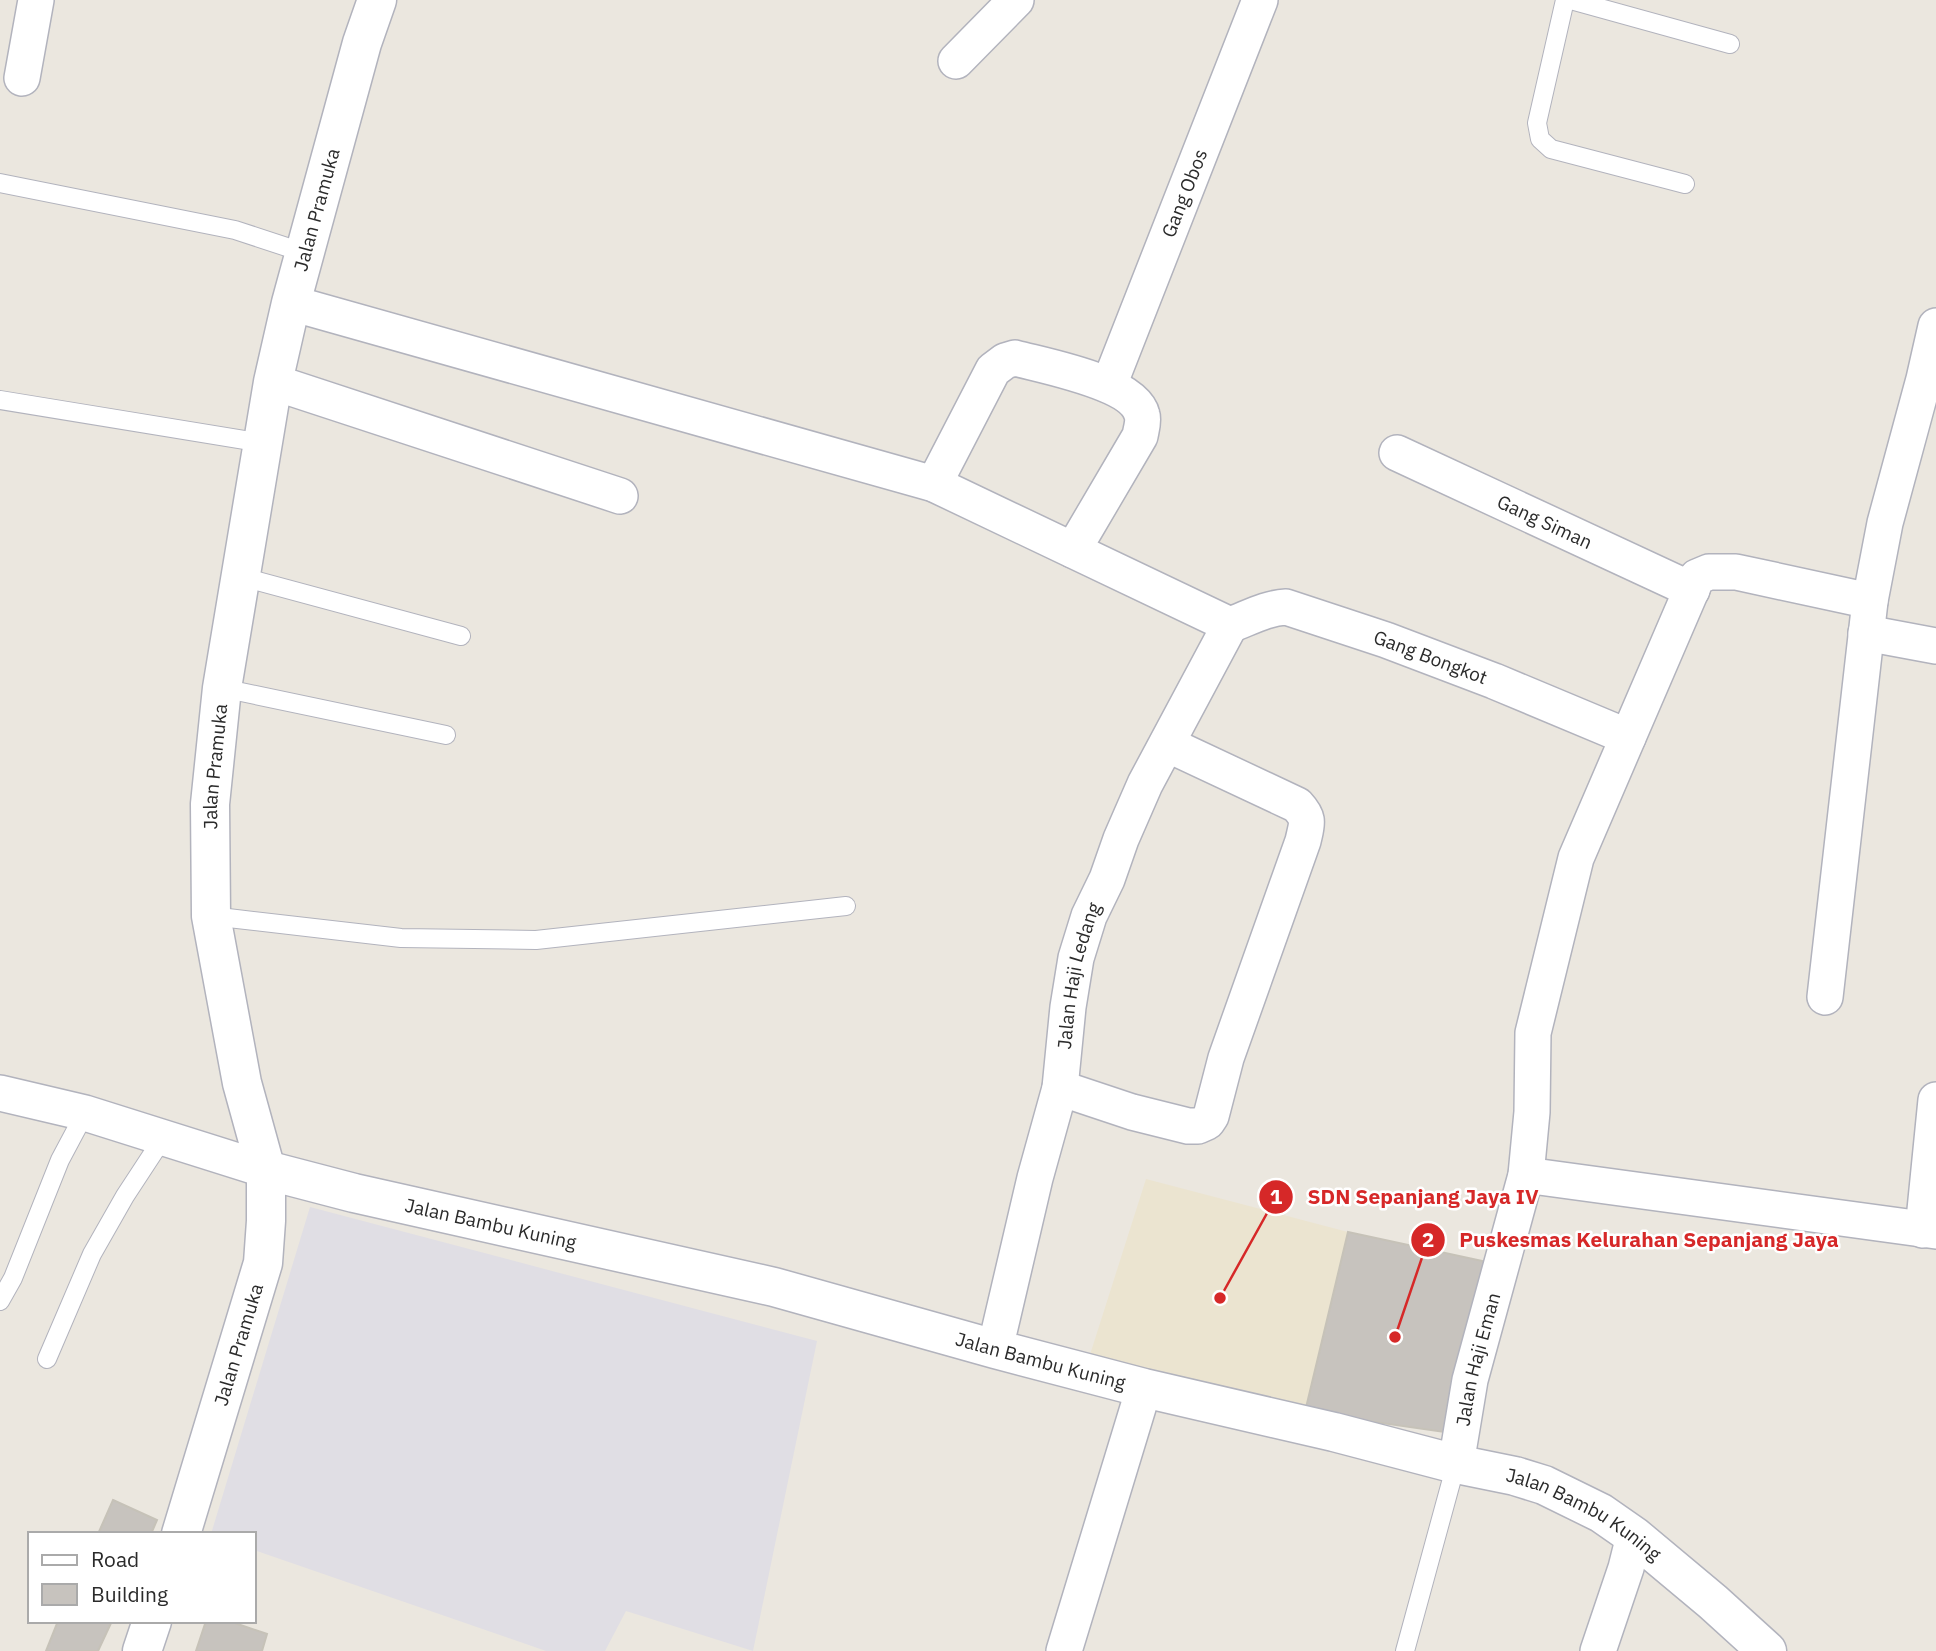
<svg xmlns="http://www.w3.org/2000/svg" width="1936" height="1651" viewBox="0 0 1936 1651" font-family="'IBM Plex Sans',sans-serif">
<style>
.industrial{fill:#e0dee4}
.education{fill:#ebe4d0}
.building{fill:#c7c3be;stroke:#c6c2b8;stroke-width:2}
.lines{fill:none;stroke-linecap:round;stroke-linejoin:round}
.service-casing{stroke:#b2b3bd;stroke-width:20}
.minor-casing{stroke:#b2b3bd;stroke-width:38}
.tertiary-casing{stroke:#b2b3bd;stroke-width:41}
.service{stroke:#fff;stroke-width:18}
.minor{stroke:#fff;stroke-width:35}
.tertiary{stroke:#fff;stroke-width:38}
.labels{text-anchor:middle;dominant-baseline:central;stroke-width:5;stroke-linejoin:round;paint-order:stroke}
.street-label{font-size:19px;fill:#2b2b2b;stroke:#fff}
.leader{fill:none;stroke:#d62828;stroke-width:2.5}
.callout-dot{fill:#d62828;stroke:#fff;stroke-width:2.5}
.mark-label{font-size:21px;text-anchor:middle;font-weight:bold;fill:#fff}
.callout-label{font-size:21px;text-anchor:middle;font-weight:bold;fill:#d62828;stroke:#fff;stroke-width:5;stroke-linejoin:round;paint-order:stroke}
</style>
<rect width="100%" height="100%" fill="#ebe7df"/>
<!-- industrial -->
<path class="industrial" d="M 310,1207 L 817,1341 L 753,1651 L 626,1611 L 605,1651 L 546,1651 L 254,1550 L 254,1534 L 211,1534 Z"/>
<!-- education -->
<path class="education" d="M 1146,1179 L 1348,1232 L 1305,1412 L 1087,1364 Z"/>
<!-- building -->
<g class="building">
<path d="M 1348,1232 L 1487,1262 L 1444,1432 L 1305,1412 Z"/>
<path d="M 113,1500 L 157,1520 L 151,1534 L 98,1534 Z"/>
<path d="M 58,1621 L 112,1621 L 98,1651 L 46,1651 Z"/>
<path d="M 206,1621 L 229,1621 L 267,1634 L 262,1651 L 196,1651 Z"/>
</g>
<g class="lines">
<defs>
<g id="service">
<path d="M 1565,0 L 1537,123 L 1540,139 L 1551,149 L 1685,184"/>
<path d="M 1571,0 L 1730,44"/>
<path d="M 0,183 L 235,230 L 305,253"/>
<path d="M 0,400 L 263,443"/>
<path d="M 239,576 L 461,636"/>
<path d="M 222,688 L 446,735"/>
<path d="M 211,916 L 401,938 L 536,940 L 846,906"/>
<path d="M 0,1301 L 13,1278 L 60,1160 L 85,1113"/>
<path d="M 47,1359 L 92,1254 L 125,1196 L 163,1138"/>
<path d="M 1405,1651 L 1456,1464"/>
</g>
<g id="minor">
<path d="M 956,61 L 1016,0"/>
<path d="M 22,78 L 36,0"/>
<path d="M 291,303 L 934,484 L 1230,625"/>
<path d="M 273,382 L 620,496"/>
<path id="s1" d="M 1109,385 L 1260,0"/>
<path id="s2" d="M 1397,453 L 1692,590"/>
<path d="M 934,484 L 993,370 L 1005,361 L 1015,358 C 1044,366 1134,382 1142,415 C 1144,421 1141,430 1140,436 L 1073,550"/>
<path id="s3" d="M 1230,625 C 1249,618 1266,608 1286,607 L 1386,640 L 1494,681 L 1628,737"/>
<path d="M 1866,633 L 1936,646"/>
<path d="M 1825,997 L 1870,601 L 1885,523 L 1924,379 L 1936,326"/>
<path d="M 1060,1088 L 1132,1112 L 1188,1126 L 1198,1126 L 1207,1122 L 1211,1116 L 1226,1058 L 1303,841 C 1307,823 1310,819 1297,805 L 1167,744"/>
<path d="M 0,1093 L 85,1113 L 266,1170"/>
<path d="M 1526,1175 L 1936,1231"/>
<path d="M 1923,1230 L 1936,1100"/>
<path id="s4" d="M 995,1349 L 1035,1178 L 1060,1088 L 1068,1007 L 1076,958 L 1089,916 L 1107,879 L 1121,839 L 1145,784 L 1230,625"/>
<path id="s5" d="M 1456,1464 L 1470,1380 L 1526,1175 L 1532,1112 L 1533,1033 L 1576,858 L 1697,577 L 1709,572 L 1736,572 L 1870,601"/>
<path d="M 1064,1651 L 1144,1388"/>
<path d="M 1598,1651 L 1626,1568 L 1634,1536"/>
</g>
<g id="tertiary">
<path id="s6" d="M 266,1170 L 354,1193 L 774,1287 L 995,1349 L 1144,1388 L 1334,1432 L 1456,1464 L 1515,1476 L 1544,1485 L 1601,1513 L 1634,1536 L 1713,1602 L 1767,1651"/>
<path id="s7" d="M 181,1534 L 263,1263 L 266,1221 L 266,1170 L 242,1083 L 211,916 L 210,804 L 222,688 L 273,382 L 291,303 L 362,43 L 377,0"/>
<path d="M 142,1651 L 152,1621"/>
</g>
</defs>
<!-- service casing -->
<use href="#service" class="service-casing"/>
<!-- minor casing -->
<use href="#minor" class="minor-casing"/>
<!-- tertiary casing -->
<use href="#tertiary" class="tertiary-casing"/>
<!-- service -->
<use href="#service" class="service"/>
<!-- minor -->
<use href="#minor" class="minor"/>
<!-- tertiary -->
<use href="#tertiary" class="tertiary"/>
</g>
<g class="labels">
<!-- street labels -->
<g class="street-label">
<text stroke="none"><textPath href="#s1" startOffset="206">Gang Obos</textPath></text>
<text stroke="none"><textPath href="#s7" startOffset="1353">Jalan Pramuka</textPath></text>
<text stroke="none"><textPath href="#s2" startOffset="163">Gang Siman</textPath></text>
<text stroke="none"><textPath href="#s3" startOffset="212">Gang Bongkot</textPath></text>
<text stroke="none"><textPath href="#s7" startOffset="786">Jalan Pramuka</textPath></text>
<text stroke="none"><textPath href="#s4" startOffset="383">Jalan Haji Ledang</textPath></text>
<text stroke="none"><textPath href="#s6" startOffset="231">Jalan Bambu Kuning</textPath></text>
<text stroke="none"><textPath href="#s7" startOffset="198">Jalan Pramuka</textPath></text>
<text stroke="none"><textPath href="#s5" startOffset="107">Jalan Haji Eman</textPath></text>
<text stroke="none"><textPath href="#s6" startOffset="798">Jalan Bambu Kuning</textPath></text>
<text stroke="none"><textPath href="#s6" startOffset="1365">Jalan Bambu Kuning</textPath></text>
</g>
</g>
<!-- callouts -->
<path class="leader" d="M1220 1298L1276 1197M1395 1337L1428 1240"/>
<g class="callout-dot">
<circle cx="1220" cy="1298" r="7"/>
<circle cx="1395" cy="1337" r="7"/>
<circle cx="1276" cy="1197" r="18"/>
<circle cx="1428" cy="1240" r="18"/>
</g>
<g class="mark-label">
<text x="1276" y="1204">1</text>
<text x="1428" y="1247">2</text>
</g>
<g class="callout-label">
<text x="1423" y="1204">SDN Sepanjang Jaya IV</text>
<text x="1649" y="1247">Puskesmas Kelurahan Sepanjang Jaya</text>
</g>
<!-- legend -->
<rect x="28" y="1532" width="228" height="91" fill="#ffffff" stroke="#aaaaaa" stroke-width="2"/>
<rect x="42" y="1555" width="35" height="10" fill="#ffffff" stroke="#aaaaaa" stroke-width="2"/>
<text x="91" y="1567" font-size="21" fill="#2b2b2b">Road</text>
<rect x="42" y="1584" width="35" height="21" fill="#c7c3be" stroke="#aaaaaa" stroke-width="2"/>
<text x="91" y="1602" font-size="21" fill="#2b2b2b">Building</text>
</svg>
